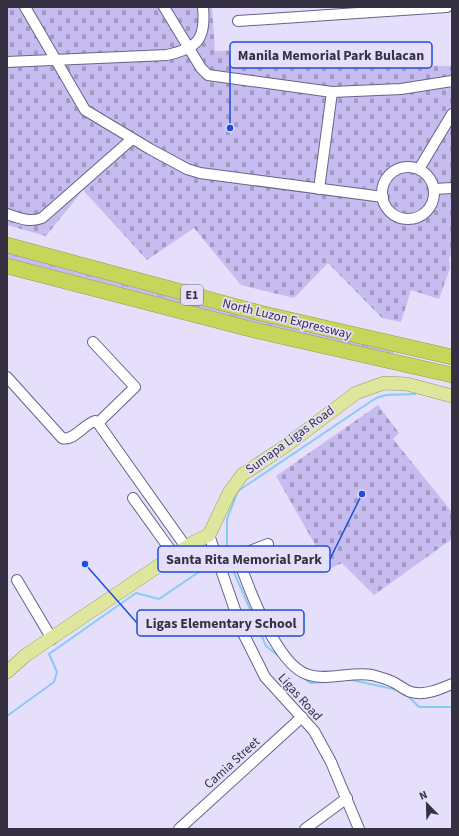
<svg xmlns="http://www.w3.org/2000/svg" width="459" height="836" viewBox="0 0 459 836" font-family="'Source Sans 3',sans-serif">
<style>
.grass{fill:url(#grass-tufts)}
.cemetery{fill:url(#cemetery-stones)}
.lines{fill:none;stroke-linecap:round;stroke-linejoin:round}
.stream{stroke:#89ccf3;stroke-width:2}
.minor-casing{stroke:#6a618a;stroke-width:12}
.major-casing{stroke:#949c52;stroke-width:14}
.highway-casing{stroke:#949c52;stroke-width:16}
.minor{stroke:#fff;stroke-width:10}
.major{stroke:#dde69c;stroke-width:13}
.highway{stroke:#c7d55a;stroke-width:15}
.labels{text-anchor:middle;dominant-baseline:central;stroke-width:3.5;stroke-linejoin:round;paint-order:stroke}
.shield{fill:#e5dffc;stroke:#6a657a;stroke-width:1}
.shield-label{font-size:12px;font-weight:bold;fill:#353143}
.street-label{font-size:13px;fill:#353143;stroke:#e5dffc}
.leader{fill:none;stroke:#1d4ed8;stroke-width:1.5}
.callout-dot{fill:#1d4ed8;stroke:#e5dffc;stroke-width:1.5}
.callout{fill:#e5dffc;stroke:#1d4ed8;stroke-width:1.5}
.callout-label{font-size:14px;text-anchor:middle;font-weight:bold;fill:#353143}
</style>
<defs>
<pattern id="grass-tufts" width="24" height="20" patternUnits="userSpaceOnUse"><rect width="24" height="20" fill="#c7bcf0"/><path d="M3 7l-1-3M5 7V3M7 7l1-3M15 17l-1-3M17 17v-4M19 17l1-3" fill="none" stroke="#a299c4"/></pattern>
<pattern id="cemetery-stones" width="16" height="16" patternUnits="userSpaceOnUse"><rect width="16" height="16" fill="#c7bcf0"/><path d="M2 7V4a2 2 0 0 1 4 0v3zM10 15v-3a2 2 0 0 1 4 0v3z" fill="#a299c4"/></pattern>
</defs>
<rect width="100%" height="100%" fill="#e5dffc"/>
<!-- grass -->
<path class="grass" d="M 7,250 L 395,349 L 393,355 L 206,314 L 7,262 Z"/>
<!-- cemetery -->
<g class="cemetery">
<path d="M 7,7 L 212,7 L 215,51 L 410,44 L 398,65 L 452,66 L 452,254 L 449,258 L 450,268 L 439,299 L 411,290 L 401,322 L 382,318 L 328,263 L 294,298 L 241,285 L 194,228 L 147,260 L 83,190 L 46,236 L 7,225 Z"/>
<path d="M 378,405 L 399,433 L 393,439 L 452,512 L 452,539 L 374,595 L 342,563 L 329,569 L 276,476 Z"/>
</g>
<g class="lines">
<!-- stream -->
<g class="stream">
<path d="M 227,557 L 227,519 L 238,491 L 376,398 L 386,395 L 415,394"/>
<path d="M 230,563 L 266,646 L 281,658"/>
<path d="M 304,678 L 310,683 L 325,682"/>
<path d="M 347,679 L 398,690"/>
<path d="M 408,696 L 419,707 L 452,707"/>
<path d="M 7,716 L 54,682 L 57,672 L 49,654 L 136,593 L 159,599 L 215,561"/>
</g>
<defs>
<g id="minor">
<path d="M 25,7 L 85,110 L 150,149 L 187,169 L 200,173 L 383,197"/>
<path d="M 164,7 L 201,68 L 208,75 L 332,92 L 401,89 L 452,81"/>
<path d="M 238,21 L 447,7"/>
<path d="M 7,62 L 167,55 C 198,48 206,39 203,7"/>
<circle cx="408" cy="193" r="26"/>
<path d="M 419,169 L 452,114"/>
<path d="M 319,189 L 332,92"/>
<path d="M 434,189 L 452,188"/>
<path d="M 7,214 C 19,218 30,223 42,218 L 132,139"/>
<path d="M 93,342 L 135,387 L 98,423"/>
<path d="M 7,377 L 62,438 C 73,442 84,424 95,421 L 98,423 L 186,547"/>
<path d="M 133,498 L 174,555"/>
<path d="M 209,535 L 243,633 L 265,677 L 314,731 L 331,762 L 359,829"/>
<path d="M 237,555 C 247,584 277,667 309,675 C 329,681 352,671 372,675 C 380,677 388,679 395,683 C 400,686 405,690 411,692 C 425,696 440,689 452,684"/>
<path d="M 219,563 L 268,544"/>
<path d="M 17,580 L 52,639"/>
<path d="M 179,829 L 302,717"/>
<path d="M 305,829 L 347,798"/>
</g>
<path id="major" d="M 7,672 L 26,655 L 194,542 L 209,535 L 229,493 L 242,475 L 287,445 L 356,393 L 384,383 L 407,384 L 452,396"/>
<g id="highway">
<path d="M 7,245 L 260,313 L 452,357"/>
<path d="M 7,266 L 254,330 L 452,375"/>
</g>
</defs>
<!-- minor casing -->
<use href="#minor" class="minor-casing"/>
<!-- major casing -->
<use href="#major" class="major-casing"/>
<!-- highway casing -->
<use href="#highway" class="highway-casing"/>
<!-- minor -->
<use href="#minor" class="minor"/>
<!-- major -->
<use href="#major" class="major"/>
<!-- highway -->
<use href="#highway" class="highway"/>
</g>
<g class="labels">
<!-- shield labels -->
<rect class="shield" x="181" y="285" width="22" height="20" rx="3"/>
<g class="shield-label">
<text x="192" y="295">E1</text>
</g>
<!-- street labels -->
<g class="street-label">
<text transform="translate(287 319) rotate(14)">North Luzon Expressway</text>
<text transform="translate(290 440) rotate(-36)">Sumapa Ligas Road</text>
<text transform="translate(300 697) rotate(48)">Ligas Road</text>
<text transform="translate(232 763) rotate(-42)">Camia Street</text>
</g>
</g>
<!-- callouts -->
<path class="leader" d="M230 128L230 55M362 494L330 559M85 564L137 623"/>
<g class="callout-dot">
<circle cx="230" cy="128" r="4"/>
<circle cx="362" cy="494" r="4"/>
<circle cx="85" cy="564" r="4"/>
</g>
<g class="callout">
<rect x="230" y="42" width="202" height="26" rx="4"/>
<rect x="158" y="546" width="172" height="26" rx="4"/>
<rect x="137" y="610" width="167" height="26" rx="4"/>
</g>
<g class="callout-label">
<text x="331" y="60">Manila Memorial Park Bulacan</text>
<text x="244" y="564">Santa Rita Memorial Park</text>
<text x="221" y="628">Ligas Elementary School</text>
</g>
<!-- border -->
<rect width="459" height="836" fill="none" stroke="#353143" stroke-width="16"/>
<!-- north arrow -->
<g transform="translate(427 804) rotate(337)" stroke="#e5dffc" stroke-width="3" paint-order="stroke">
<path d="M0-3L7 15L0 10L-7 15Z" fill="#353143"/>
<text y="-6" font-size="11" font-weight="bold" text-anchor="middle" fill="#353143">N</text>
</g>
</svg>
